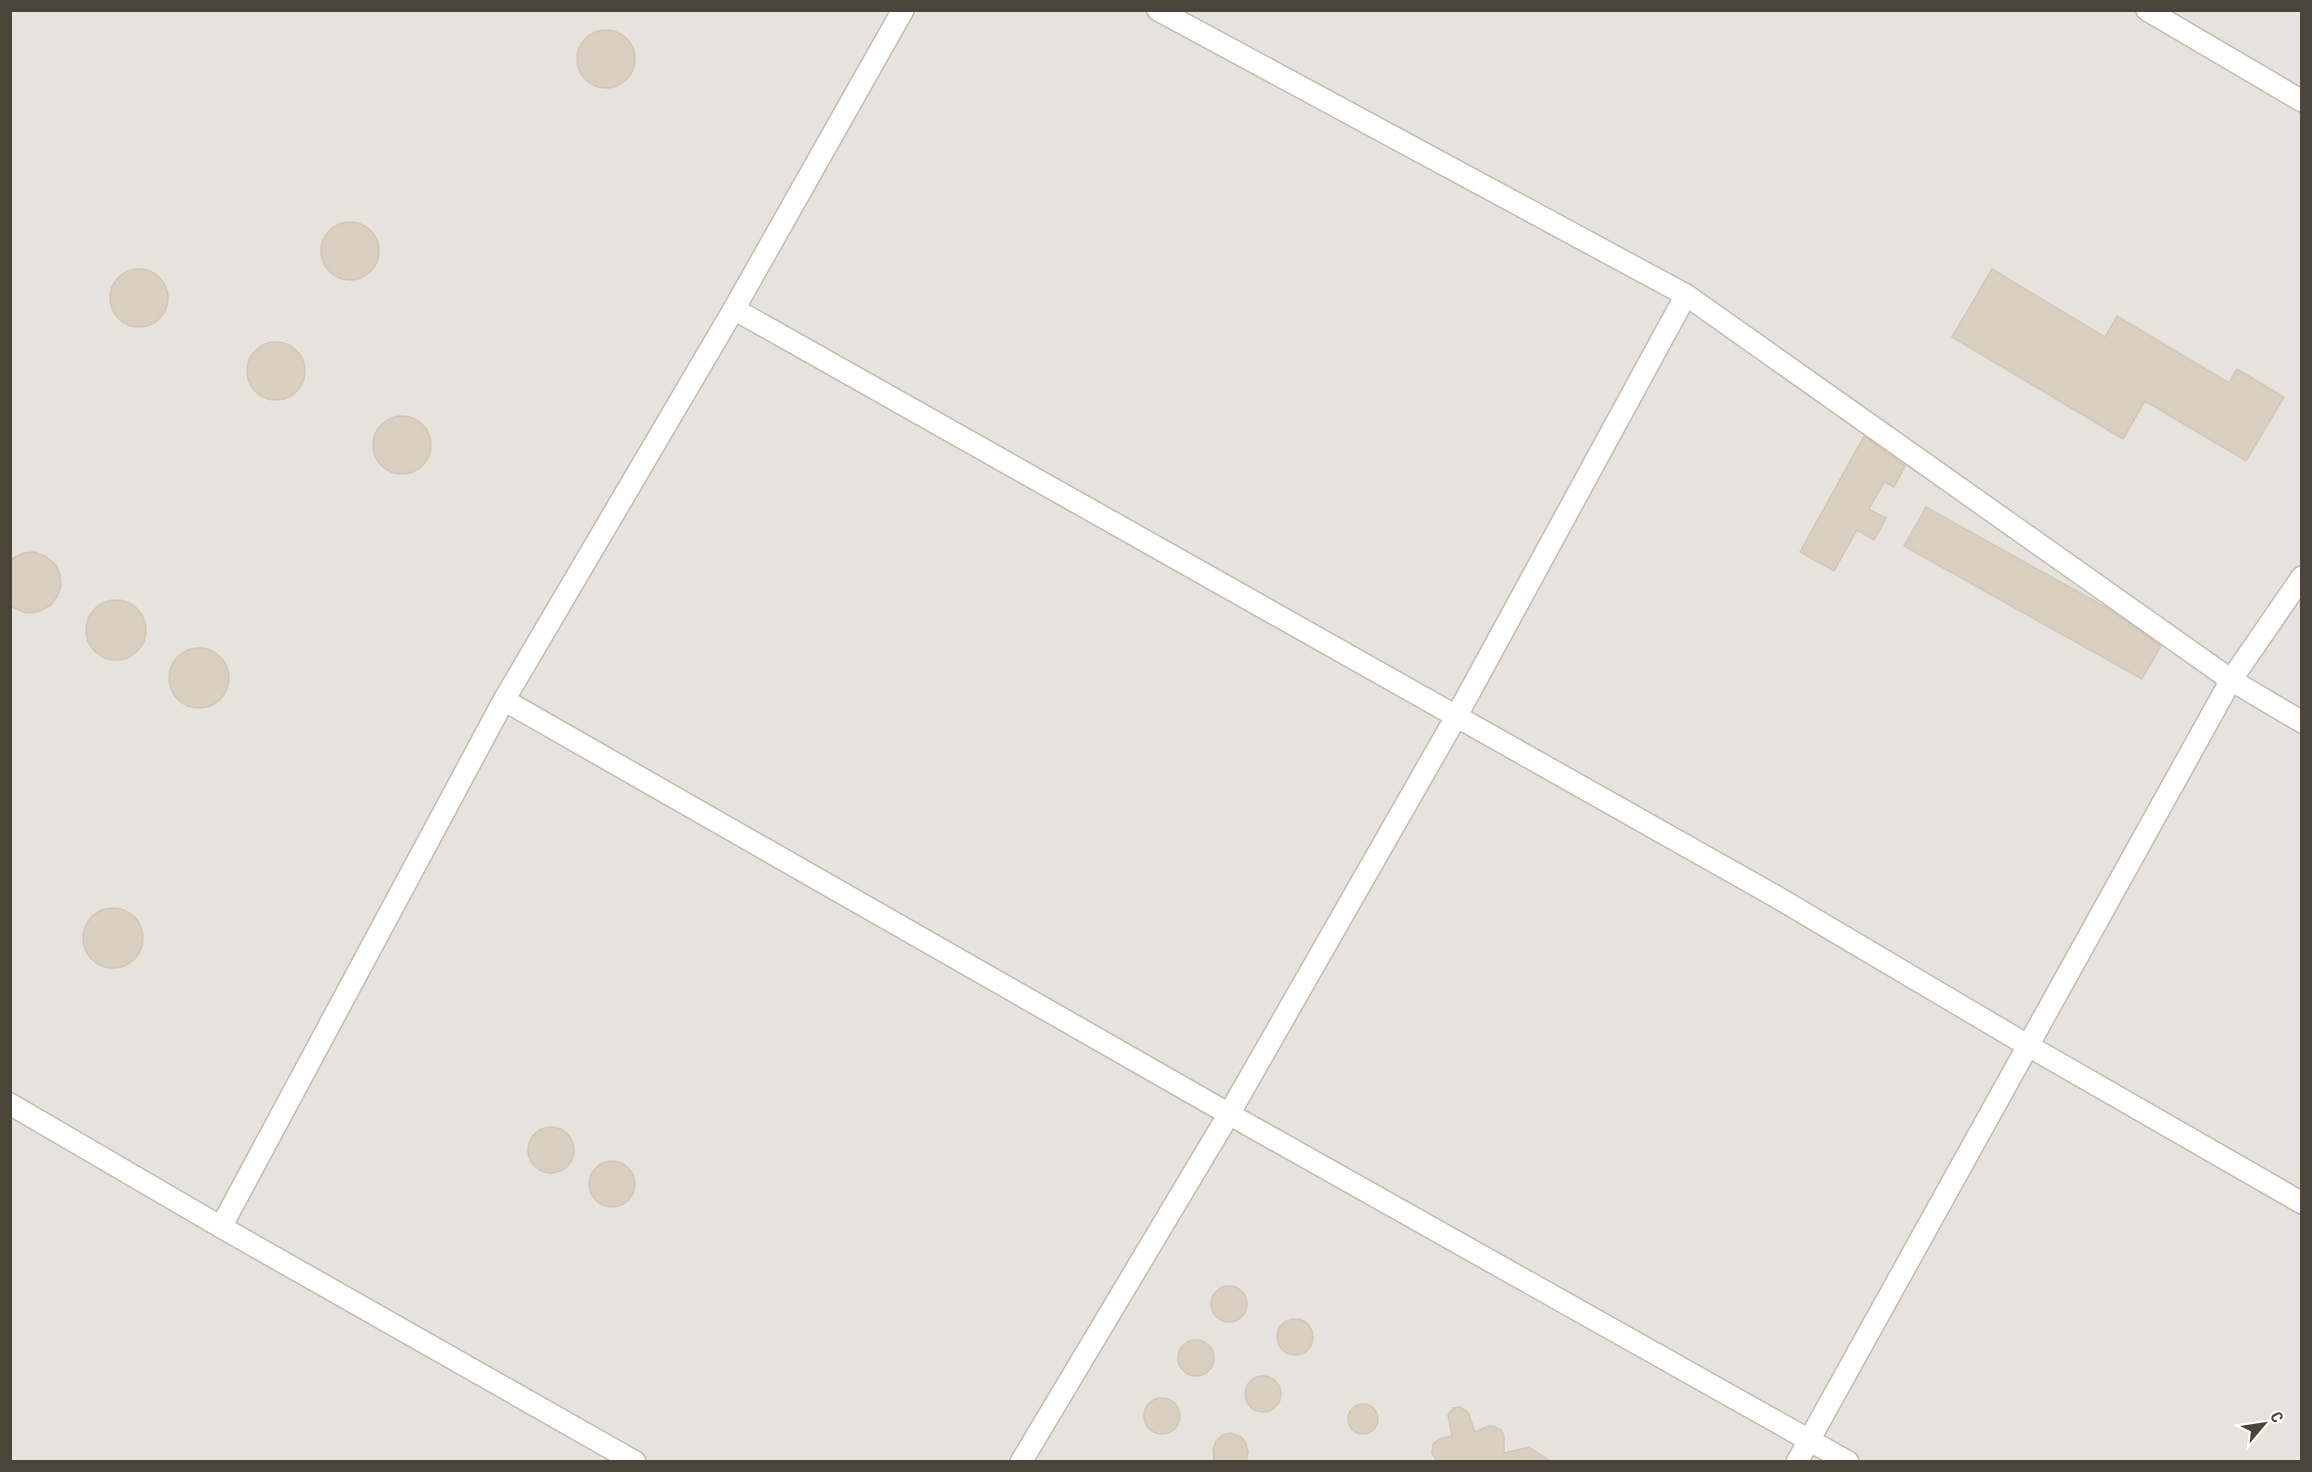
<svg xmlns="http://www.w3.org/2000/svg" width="2312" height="1472" viewBox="0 0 2312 1472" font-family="'Roboto Condensed',sans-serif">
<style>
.industrial{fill:#e6e2dd}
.building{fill:#d8cfc1;stroke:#d3c7b4;stroke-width:1.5}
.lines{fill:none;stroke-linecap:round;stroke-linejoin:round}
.minor-casing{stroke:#c2bbae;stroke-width:24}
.minor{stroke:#fff;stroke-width:21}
</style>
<rect width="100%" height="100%" fill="#f6f3ec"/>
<!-- industrial -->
<rect class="industrial" x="11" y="11" width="2290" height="1450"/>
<!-- building -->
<g class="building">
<circle cx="606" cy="59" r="29"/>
<circle cx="350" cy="251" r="29"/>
<circle cx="139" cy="298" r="29"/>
<path d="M 1992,269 L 2105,337 L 2117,316 L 2229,383 L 2237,369 L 2284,397 L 2246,461 L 2145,401 L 2123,439 L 1952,337 Z"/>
<circle cx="276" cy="371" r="29"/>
<circle cx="402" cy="445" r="29"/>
<path d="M 1864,436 L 1905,466 L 1894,487 L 1884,482 L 1869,509 L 1886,518 L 1874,540 L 1857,530 L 1834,571 L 1800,552 Z"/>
<path d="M 1926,507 L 2107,608 L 2161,646 L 2142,679 L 1904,546 Z"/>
<path d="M 34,552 L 45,556 L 56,565 L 60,575 L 61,586 L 57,597 L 51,605 L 38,612 L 26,613 L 10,606 L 10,560 L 23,553 Z"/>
<circle cx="116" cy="630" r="30"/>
<circle cx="199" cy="678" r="30"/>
<circle cx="113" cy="938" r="30"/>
<circle cx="551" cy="1150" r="23"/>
<circle cx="612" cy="1184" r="23"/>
<circle cx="1229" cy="1304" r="18"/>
<circle cx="1295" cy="1337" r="18"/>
<circle cx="1196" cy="1358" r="18"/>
<circle cx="1263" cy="1394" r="18"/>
<circle cx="1162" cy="1416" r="18"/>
<circle cx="1363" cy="1419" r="15"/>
<path d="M 1460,1407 L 1468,1412 L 1475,1432 L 1489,1426 L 1494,1426 L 1501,1430 L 1504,1436 L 1504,1453 L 1529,1447 L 1550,1461 L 1441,1461 L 1436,1460 L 1432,1453 L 1433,1444 L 1439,1439 L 1452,1436 L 1448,1415 L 1453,1408 Z"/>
<path d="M 1230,1433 L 1241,1437 L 1246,1443 L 1248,1453 L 1246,1461 L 1214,1461 L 1213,1449 L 1216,1441 L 1223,1435 Z"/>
</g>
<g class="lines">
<defs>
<g id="minor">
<path d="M 903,10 L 734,309 L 1775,896 L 2027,1045 L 2302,1203"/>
<path d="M 1158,10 L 1686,295 L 2231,680 L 2302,722"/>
<path d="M 2147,10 L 2302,101"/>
<path d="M 504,700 L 1229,1114 L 1848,1462"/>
<path d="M 10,1104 L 221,1227 L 635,1462"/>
<path d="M 221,1227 L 504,700 L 734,309"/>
<path d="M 1021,1462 L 1229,1114 L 1456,717 L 1686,295"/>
<path d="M 1797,1462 L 2231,680 L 2302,577"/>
</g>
</defs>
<!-- minor casing -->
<use href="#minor" class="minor-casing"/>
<!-- minor -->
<use href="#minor" class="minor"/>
</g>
<!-- border -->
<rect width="2312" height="1472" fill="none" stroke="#4b4439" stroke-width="24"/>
<!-- north arrow -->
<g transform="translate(2264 1424) rotate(61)" stroke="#ffffff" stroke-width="4.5" paint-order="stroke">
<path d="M0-4.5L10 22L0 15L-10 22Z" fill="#4b4439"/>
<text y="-9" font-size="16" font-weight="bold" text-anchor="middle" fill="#4b4439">С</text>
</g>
</svg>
